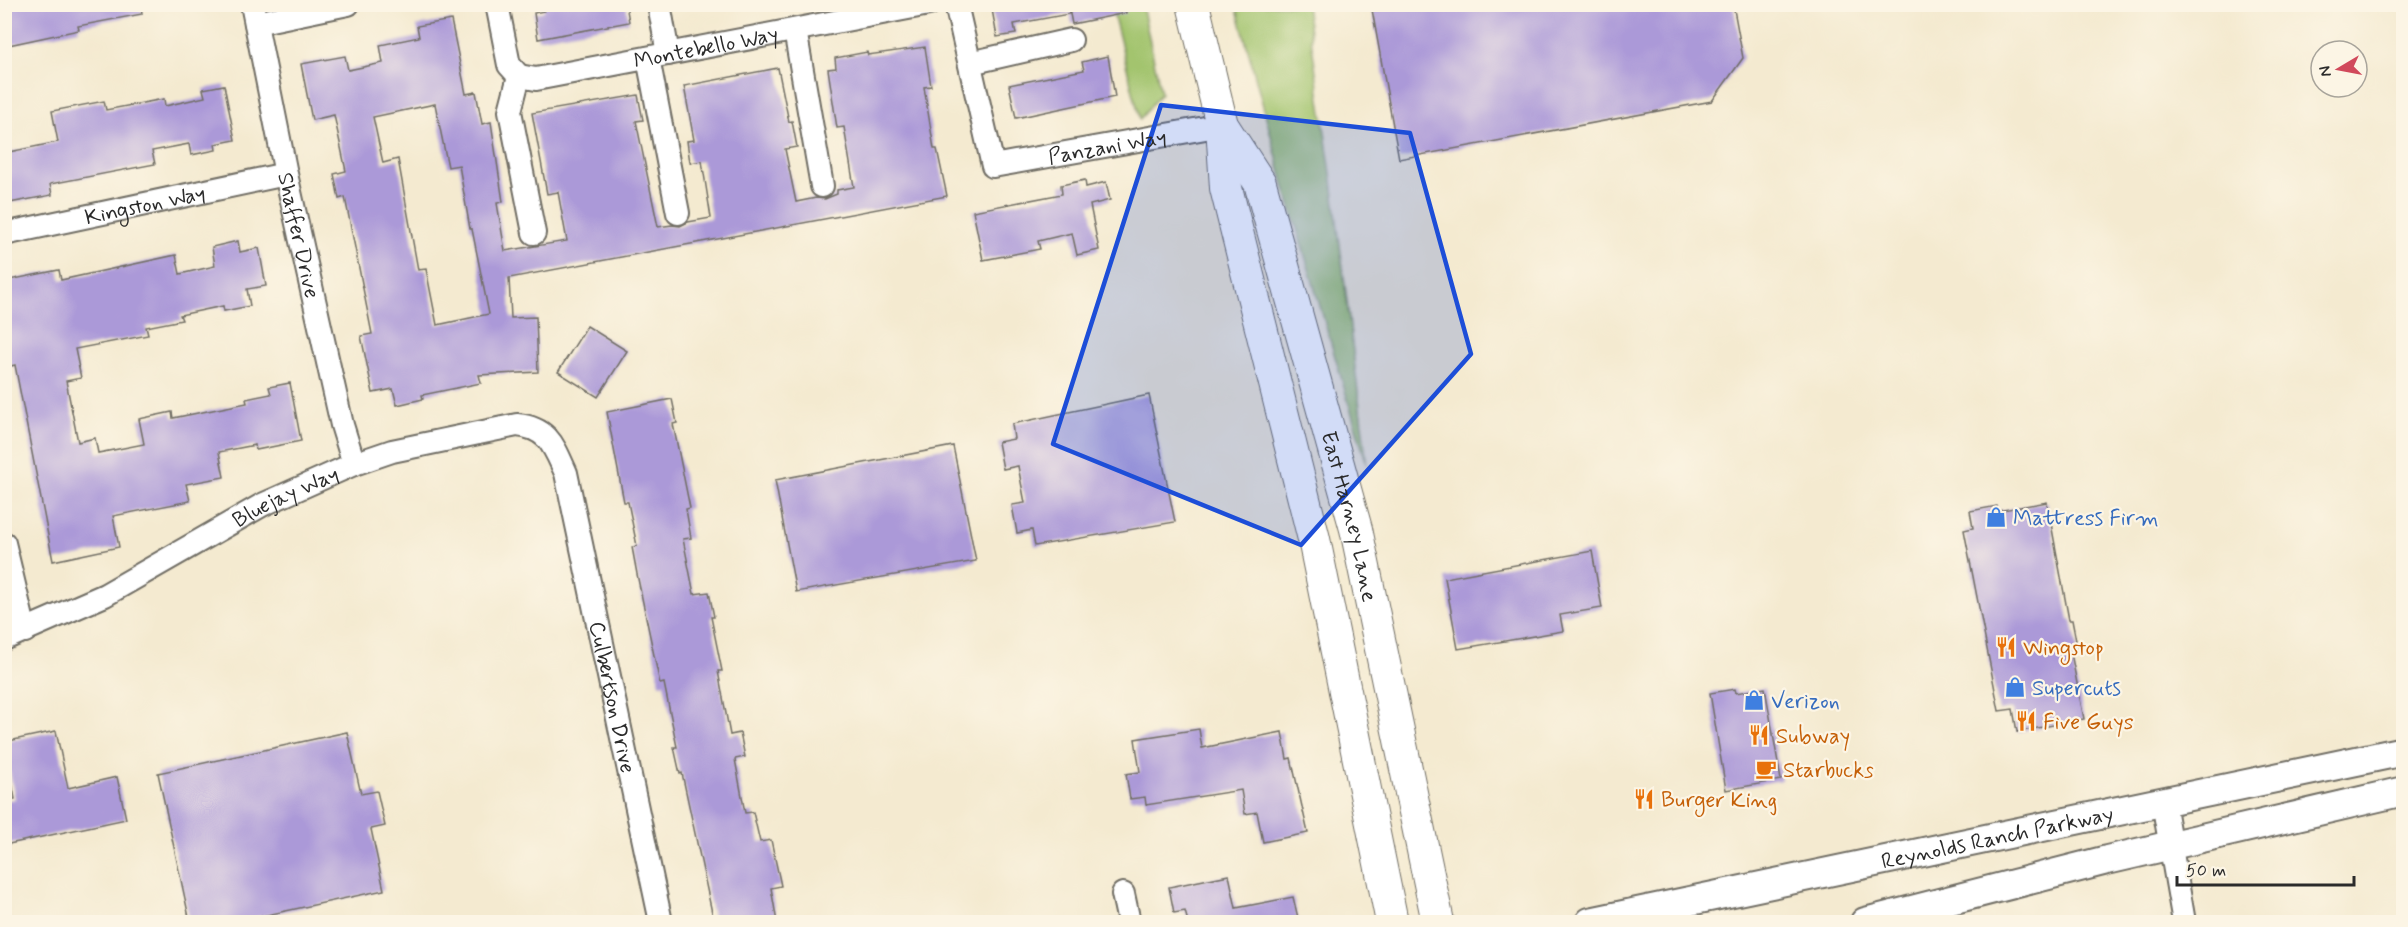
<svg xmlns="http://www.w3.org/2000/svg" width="2408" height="927" font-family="Mynerve,sans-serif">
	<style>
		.green { fill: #a3c46e; stroke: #67784c; stroke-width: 1.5 }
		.building { fill: #ab99d8; fill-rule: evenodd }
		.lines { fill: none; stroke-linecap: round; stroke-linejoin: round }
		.minor-casing { stroke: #716e65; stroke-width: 26 }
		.tertiary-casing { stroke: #716e65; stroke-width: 32 }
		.secondary-casing { stroke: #716e65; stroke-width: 34 }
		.minor { stroke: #fff; stroke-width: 22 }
		.tertiary { stroke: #fff; stroke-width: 28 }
		.secondary { stroke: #fff; stroke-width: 32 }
		.marked { fill: #1d4ed8; fill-opacity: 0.2; stroke: #1d4ed8; stroke-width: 4.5; stroke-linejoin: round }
		.labels { text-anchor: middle; stroke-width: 4.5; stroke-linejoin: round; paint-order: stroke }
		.street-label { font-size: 22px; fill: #2b2b2b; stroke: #fcf5e5 }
		.shop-label { font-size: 22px; fill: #366cbe; stroke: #fcf5e5; text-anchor: start }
		.food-label { font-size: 22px; fill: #c56008; stroke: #fcf5e5; text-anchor: start }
	</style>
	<rect width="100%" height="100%" fill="#fcf5e5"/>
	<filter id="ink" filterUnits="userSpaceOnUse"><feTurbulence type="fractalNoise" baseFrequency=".0167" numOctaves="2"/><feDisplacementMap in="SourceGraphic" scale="12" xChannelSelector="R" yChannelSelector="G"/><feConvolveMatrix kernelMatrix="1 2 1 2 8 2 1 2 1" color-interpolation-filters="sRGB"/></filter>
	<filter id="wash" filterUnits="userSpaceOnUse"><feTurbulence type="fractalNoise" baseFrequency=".008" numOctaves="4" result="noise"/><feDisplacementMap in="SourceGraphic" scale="24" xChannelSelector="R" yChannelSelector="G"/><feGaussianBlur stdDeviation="1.35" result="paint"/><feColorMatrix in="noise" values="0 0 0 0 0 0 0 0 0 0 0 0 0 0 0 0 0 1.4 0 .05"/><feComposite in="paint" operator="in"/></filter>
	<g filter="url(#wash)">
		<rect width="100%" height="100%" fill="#f4ead0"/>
		<g class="green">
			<path d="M 1111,5 L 1142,5 L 1161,93 L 1140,119 Z"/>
			<path d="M 1236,5 L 1306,5 L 1332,180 L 1367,465 L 1285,188 Z"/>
		</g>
		<g id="blocks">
			<g class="building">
				<path d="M 4,4 L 141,4 L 142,14 L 78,26 L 79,30 L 4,46 Z"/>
				<path d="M 543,4 L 626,4 L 629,22 L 538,39 L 534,13 L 544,11 Z"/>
				<path d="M 991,4 L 1068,4 L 1069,14 L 1014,24 L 1016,34 L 997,37 Z"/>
				<path d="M 1068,4 L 1125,4 L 1126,13 L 1072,24 Z"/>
				<path d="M 1371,4 L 1733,4 L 1743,58 L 1712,101 L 1399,159 Z"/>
				<path d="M 451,20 L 466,94 L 476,92 L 482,124 L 491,122 L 503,202 L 497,203 L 505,251 L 567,241 L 558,192 L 547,194 L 532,113 L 638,95 L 643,120 L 636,121 L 658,227 L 672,225 L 680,226 L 688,222 L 711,218 L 702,161 L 690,163 L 687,141 L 694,140 L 684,86 L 778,68 L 789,122 L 792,121 L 797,147 L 785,149 L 796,202 L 816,198 L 825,199 L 837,194 L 837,190 L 854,187 L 844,127 L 837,128 L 828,69 L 836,68 L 835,58 L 867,52 L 868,55 L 925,47 L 931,86 L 924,87 L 934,149 L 937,149 L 947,196 L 509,278 L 511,318 L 536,317 L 538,372 L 479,375 L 481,383 L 422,395 L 423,399 L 397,405 L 393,389 L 373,393 L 361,336 L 372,334 L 345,197 L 339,199 L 334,174 L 346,171 L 334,115 L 312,120 L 301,64 L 345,56 L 348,70 L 383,63 L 380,45 L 419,37 L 417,26 ZM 435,104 L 448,167 L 459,165 L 470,229 L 472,229 L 489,314 L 437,325 L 426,269 L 418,270 L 398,159 L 383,163 L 373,117 Z"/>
				<path d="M 1108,56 L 1115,97 L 1016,118 L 1009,85 L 1084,70 L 1082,62 Z"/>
				<path d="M 224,85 L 235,140 L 215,144 L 216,150 L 191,155 L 189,144 L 152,151 L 155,164 L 50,184 L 52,195 L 4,204 L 4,153 L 58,142 L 52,111 L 104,101 L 106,110 L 164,99 L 165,106 L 205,97 L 203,89 Z"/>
				<path d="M 1085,180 L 1086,187 L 1106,182 L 1110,200 L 1090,205 L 1099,250 L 1077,255 L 1072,233 L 1038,241 L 1040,249 L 983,260 L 973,211 L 1062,194 L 1061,185 Z"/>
				<path d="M 238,241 L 240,252 L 259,248 L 266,286 L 247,289 L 250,306 L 224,311 L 223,306 L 180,315 L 182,320 L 146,327 L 148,335 L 75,349 L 81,378 L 66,381 L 78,442 L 95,438 L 98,453 L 144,444 L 139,419 L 172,412 L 173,418 L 247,403 L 246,399 L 271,394 L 269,387 L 290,383 L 301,441 L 256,450 L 255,445 L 219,452 L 224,477 L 186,484 L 190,501 L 113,516 L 119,547 L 53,561 L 15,365 L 11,366 L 4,336 L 4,281 L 59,270 L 61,280 L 176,255 L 180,274 L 215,266 L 212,247 Z"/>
				<path d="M 587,326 L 627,351 L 598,397 L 558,372 Z"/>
				<path d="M 1149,395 L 1175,522 L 1035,546 L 1032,530 L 1017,533 L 1012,505 L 1025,503 L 1018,466 L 1003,469 L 998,442 L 1014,439 L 1012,424 Z"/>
				<path d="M 672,399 L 677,423 L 673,424 L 690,508 L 686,509 L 691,538 L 683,539 L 694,594 L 709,592 L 714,617 L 711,617 L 722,671 L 718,671 L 730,735 L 740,733 L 745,757 L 735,759 L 745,813 L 753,812 L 760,842 L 771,840 L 781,886 L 771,888 L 777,922 L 714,922 L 682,773 L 680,774 L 674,747 L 677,747 L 664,683 L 660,684 L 637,574 L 632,547 L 637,546 L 628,502 L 624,502 L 607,412 Z"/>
				<path d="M 953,446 L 976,561 L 796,592 L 775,480 Z"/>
				<path d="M 2047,502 L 2069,620 L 2072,620 L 2078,651 L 2071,653 L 2084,719 L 2017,732 L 2013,709 L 1999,711 L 1964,530 L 1973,528 L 1970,511 L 1997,506 L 1998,511 Z"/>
				<path d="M 1592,551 L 1602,608 L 1560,615 L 1563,631 L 1458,649 L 1445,578 Z"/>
				<path d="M 1765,688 L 1781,780 L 1726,790 L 1710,693 L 1735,689 L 1736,693 Z"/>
				<path d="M 1199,729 L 1202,748 L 1282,732 L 1287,759 L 1291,758 L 1308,833 L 1263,842 L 1257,812 L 1245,814 L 1241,790 L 1146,805 L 1145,797 L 1130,799 L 1126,774 L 1140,772 L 1135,739 Z"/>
				<path d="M 56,731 L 68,788 L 117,777 L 126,819 L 4,845 L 4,801 L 15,799 L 4,742 Z"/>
				<path d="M 347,732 L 361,794 L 377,791 L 385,826 L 371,829 L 384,890 L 234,922 L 190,922 L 158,773 Z"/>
				<path d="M 1229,875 L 1236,908 L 1293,897 L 1299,922 L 1188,922 L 1185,911 L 1174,913 L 1169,887 Z"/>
			</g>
		</g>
	</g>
	<g filter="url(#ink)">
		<use href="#blocks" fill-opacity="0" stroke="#716e65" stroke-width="1.5"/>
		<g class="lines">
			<g class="minor-casing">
				<g id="minor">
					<path id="s1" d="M 252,4 L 286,174 L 342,425 L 354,464"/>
					<path d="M 497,4 L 509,65 L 519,76"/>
					<path d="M 659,4 L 668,54"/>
					<path id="s2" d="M 956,4 L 993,166 L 1222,125"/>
					<path d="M 256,23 L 348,4"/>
					<path d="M 795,30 L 822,186"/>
					<path d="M 648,58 L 678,213"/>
					<path d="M 970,63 L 1071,40"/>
					<path id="s3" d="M 519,76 L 536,79 L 929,4"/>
					<path d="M 519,76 L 510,111 L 534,233"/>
					<path id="s4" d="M 4,234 L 286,174"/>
					<path d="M 4,543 L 25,631"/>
					<path id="s5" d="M 4,639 L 105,595 L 262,505 L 354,464 L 392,451 L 517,425 C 549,428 554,447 566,473 L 661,922"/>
					<path d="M 2163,802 L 2184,922"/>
					<path d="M 1123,894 L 1129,922"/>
				</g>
			</g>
			<g class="tertiary-casing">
				<g id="tertiary">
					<path id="s6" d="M 1590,922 L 2404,751"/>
					<path d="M 1865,922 L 2107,860 L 2404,791"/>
				</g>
			</g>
			<g class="secondary-casing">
				<g id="secondary">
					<path d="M 1193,4 L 1222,125 L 1226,188 L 1314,539 L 1392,922"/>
					<path id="s7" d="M 1224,128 L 1260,183 L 1356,529 L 1438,922"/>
				</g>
			</g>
			<use href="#minor" class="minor"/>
			<use href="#tertiary" class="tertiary"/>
			<use href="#secondary" class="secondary"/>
		</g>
	</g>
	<path class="marked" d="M 1161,105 L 1410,133 L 1471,354 L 1301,545 L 1053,444 Z"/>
	<defs>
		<g id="shop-bare" transform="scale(1.62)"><path d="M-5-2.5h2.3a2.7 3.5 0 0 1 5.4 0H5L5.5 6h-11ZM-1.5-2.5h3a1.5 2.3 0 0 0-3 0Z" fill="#3f7fe0" stroke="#fcf5e5" stroke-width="2.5" paint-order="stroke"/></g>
		<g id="restaurant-bare" transform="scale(1.62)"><path d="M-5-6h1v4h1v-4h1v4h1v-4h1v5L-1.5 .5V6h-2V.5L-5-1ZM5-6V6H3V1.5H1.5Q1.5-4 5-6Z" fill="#e8710a" stroke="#fcf5e5" stroke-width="2.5" paint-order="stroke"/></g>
		<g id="cafe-bare" transform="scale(1.62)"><path d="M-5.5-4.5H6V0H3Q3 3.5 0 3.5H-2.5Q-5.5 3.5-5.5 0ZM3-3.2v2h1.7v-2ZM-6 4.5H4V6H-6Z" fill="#e8710a" stroke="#fcf5e5" stroke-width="2.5" paint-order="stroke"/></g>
	</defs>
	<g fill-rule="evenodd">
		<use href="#shop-bare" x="1996" y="517"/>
		<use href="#restaurant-bare" x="2006" y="647"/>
		<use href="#shop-bare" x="2015" y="687"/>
		<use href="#shop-bare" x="1754" y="700"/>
		<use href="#restaurant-bare" x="2026" y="721"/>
		<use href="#restaurant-bare" x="1759" y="735"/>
		<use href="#cafe-bare" x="1766" y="769"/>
		<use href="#restaurant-bare" x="1644" y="799"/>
	</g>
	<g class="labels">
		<g class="street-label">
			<text dy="8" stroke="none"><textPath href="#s3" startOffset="190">Montebello Way</textPath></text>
			<text dy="8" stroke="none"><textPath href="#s2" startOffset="282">Panzani Way</textPath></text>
			<text dy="8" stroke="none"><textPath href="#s4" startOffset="144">Kingston Way</textPath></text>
			<text dy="8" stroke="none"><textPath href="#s1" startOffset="236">Shaffer Drive</textPath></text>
			<text dy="8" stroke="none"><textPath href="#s5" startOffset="316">Bluejay Way</textPath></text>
			<text dy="8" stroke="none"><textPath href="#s7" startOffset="411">East Harney Lane</textPath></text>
			<text dy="8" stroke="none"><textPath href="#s5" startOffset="862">Culbertson Drive</textPath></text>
			<text dy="8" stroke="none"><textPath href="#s6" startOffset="416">Reynolds Ranch Parkway</textPath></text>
		</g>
		<g class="shop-label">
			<text x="2013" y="525">Mattress Firm</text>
			<text x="2032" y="695">Supercuts</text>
			<text x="1771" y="708">Verizon</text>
		</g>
		<g class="food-label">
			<text x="2023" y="655">Wingstop</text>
			<text x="2043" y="729">Five Guys</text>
			<text x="1776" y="743">Subway</text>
			<text x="1783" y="777">Starbucks</text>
			<text x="1661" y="807">Burger King</text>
		</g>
	</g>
	<rect width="2408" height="927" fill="none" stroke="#fcf5e5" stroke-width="24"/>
	<g transform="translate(2339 69) rotate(260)"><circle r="28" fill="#fcf5e5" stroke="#a8a49b" stroke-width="1.5"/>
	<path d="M0-4.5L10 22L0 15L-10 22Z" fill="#d1495b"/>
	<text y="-9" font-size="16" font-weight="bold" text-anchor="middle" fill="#2b2b2b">N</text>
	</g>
	<path d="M2177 876v9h177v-9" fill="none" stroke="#2b2b2b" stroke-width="3"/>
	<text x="2186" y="876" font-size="18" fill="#2b2b2b" stroke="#fcf5e5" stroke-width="4.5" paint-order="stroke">50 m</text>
</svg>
